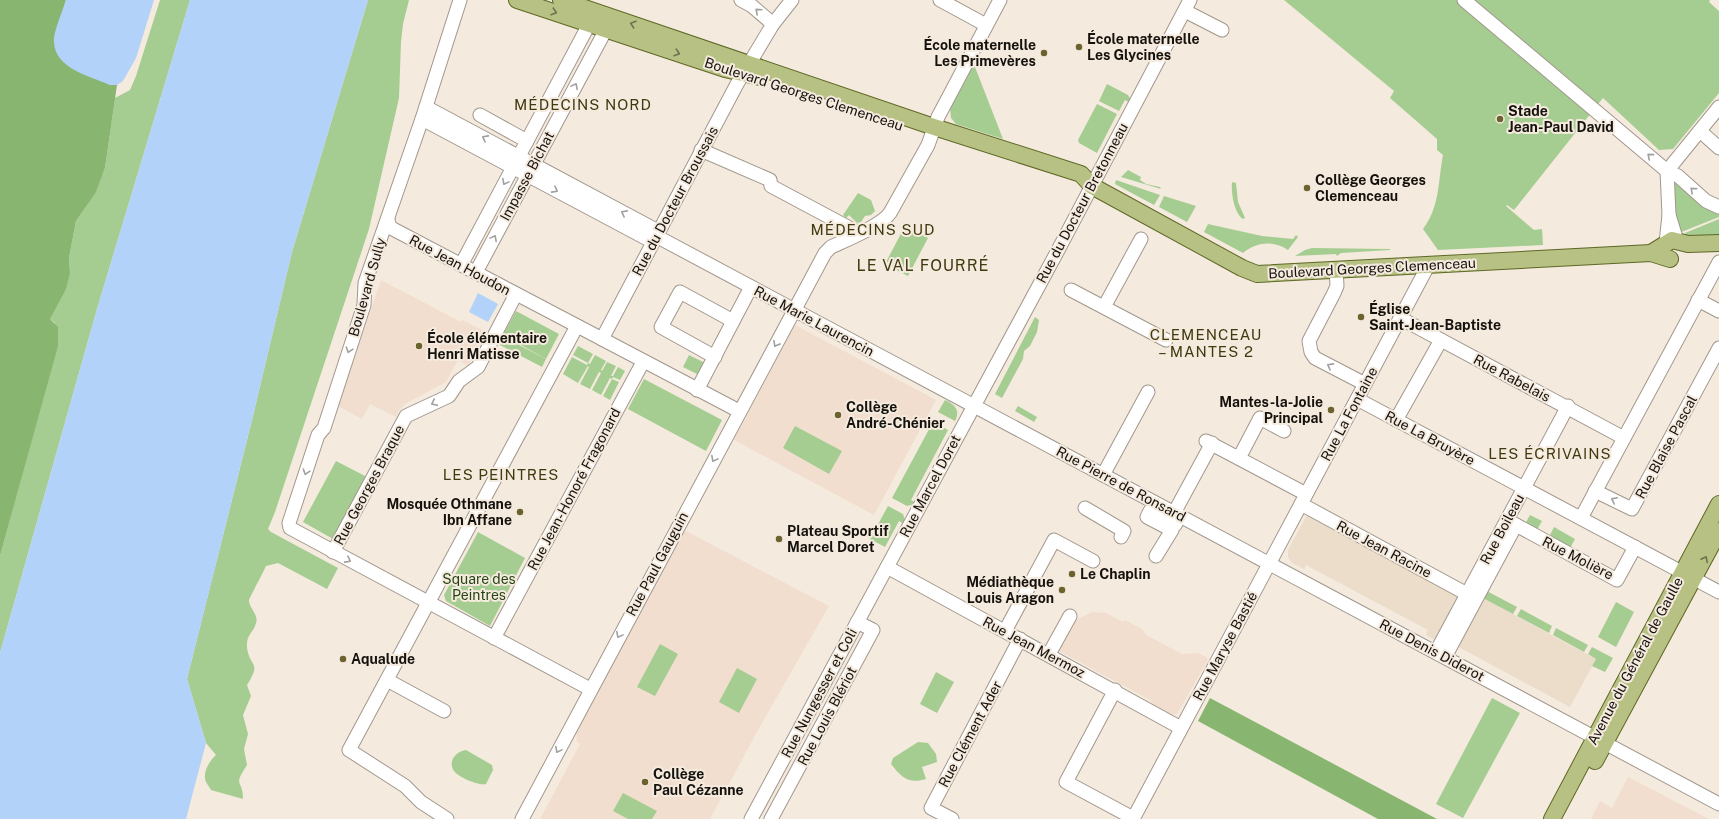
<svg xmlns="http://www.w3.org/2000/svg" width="1719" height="819" font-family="'Public Sans',sans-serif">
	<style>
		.built { fill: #ecdcca }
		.education { fill: #f1dece }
		.green { fill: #a5cd91 }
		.forest { fill: #88b670 }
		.water { fill: #b2d2fa }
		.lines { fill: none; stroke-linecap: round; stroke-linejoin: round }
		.minor-casing { stroke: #a1978c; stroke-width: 15 }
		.major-casing { stroke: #5e6825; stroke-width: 18 }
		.minor { stroke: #fff; stroke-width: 13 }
		.major { stroke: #b6c183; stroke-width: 16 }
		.oneway { stroke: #a1a09f }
		.oneway2 { stroke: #6e724e }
		.poi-dot { fill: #6b622e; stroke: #f5eade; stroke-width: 1.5 }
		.labels { text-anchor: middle; stroke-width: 4; stroke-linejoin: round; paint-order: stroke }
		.poi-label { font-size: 14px; font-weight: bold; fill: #15120e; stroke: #f5eade; text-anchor: start }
		.street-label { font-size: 14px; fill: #15120e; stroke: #f5eade }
		.park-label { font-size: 14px; fill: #254413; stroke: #f5eade }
		.neighbourhood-label { font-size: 15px; letter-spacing: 1px; fill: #41390f; stroke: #f5eade }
		.quarter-label { font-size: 16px; letter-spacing: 1px; fill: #41390f; stroke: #f5eade }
	</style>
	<rect width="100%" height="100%" fill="#f5eade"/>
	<g class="built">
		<path d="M 1308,513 L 1461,595 L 1437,641 L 1426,635 L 1428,630 L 1306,565 L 1304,569 L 1292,563 L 1288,557 L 1288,550 Z"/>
		<path d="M 1479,596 L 1596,659 L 1570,707 L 1453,644 Z"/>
	</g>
	<g class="education">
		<path d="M 381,280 L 461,322 L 462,320 L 486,332 L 468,366 L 458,360 L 446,382 L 405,404 L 399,410 L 396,417 L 370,404 L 362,419 L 338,406 Z"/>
		<path d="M 795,325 L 936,400 L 874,515 L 734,440 Z"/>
		<path d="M 684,530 L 829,606 L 758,730 L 710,819 L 540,819 L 580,744 L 577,742 L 576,731 Z"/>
		<path d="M 1092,612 L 1106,613 L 1123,622 L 1125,620 L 1142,629 L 1146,635 L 1182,654 L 1198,653 L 1206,657 L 1208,660 L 1177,714 L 1172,715 L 1153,705 L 1150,700 L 1059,651 L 1076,620 Z"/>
		<path d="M 1628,777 L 1709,819 L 1591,819 L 1600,801 L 1612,808 Z"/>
	</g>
	<g class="green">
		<path d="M 160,0 L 190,0 L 97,309 L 0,653 L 0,556 L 43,398 L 55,323 L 50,319 L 70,273 L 69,258 L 76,221 L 96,191 L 105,168 L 115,98 L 130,90 L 136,76 Z"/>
		<path d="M 368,0 L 409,0 L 403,24 L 401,42 L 399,98 L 369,229 L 275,512 L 268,529 L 271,532 L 338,568 L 327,589 L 278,563 L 266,566 C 264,571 250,597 249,600 C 249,608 259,615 256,623 C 253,634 246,634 247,648 C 250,668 262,661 247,685 L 251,696 L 243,715 L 248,734 L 244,749 L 247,765 C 232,788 243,778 243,799 L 211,790 C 209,786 205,782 205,778 C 204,770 210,760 216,755 L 206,743 L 187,679 L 252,420 L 292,252 Z"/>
		<path d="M 1284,0 L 1710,0 L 1709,2 L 1719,11 L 1719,93 L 1673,149 L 1659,150 L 1603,98 L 1514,210 L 1507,205 L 1506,206 L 1534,230 L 1542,229 L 1543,245 L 1438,250 L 1423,229 C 1440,207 1438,181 1443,155 L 1437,150 L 1437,139 L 1390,98 L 1394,91 Z"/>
		<path d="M 972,66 L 975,67 L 1003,139 L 956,124 L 951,118 L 950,107 Z"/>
		<path d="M 1107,84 L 1128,95 L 1131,100 L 1130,103 L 1125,100 L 1119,111 L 1099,101 Z"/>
		<path d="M 1097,104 L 1117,114 L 1097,153 L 1079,143 L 1078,140 Z"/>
		<path d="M 1128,170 L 1141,177 L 1140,180 L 1146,184 L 1160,187 L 1161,189 L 1121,177 Z"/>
		<path d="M 1116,180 L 1160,195 L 1154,205 L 1115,184 Z"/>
		<path d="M 1232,182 L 1236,183 L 1238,202 L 1245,218 L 1243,219 C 1234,213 1231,193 1232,182 Z"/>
		<path d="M 1677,183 L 1719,212 L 1719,217 L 1679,233 L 1676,226 L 1674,185 Z"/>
		<path d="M 858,193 L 871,200 L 875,211 L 871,215 L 865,216 L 861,222 L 857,223 L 849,215 L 846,218 L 843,215 Z"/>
		<path d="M 1164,196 L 1196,206 L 1187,222 L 1159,207 Z"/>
		<path d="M 1719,219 L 1719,235 L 1687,237 L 1685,233 Z"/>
		<path d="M 1208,224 L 1262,236 L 1293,239 L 1296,235 L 1298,237 L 1288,250 C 1273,240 1256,242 1243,253 L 1204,232 Z"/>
		<path d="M 905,226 L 928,238 L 908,276 L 885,264 Z"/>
		<path d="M 1312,248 L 1390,249 L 1390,250 L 1341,253 L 1337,256 L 1336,254 L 1295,256 L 1305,250 Z"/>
		<path d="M 516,311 L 559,334 L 546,359 L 503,335 Z"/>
		<path d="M 1035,317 L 1039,320 L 1037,332 L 1030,346 L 1024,351 L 1023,359 L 1002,398 L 995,394 Z"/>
		<path d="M 502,336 L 546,359 L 542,367 L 498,344 Z"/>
		<path d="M 578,346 L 593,354 L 588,363 L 590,364 L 595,355 L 606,361 L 601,370 L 602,371 L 607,362 L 616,366 L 611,376 L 613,376 L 618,367 L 625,371 L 620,380 L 613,377 L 612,379 L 619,382 L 610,400 L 603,396 L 612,379 L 610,378 L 601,395 L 592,390 L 601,373 L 599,372 L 590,389 L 580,384 L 589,367 L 588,366 L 578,383 L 563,374 L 572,357 L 587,365 L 588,363 L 573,355 Z"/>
		<path d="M 689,355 L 705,363 L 699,375 L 683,367 Z"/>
		<path d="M 644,379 L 722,420 L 706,451 L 628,409 Z"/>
		<path d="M 945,400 C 954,404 961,410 955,421 L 938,412 Z"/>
		<path d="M 1018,406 L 1037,417 L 1034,422 L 1015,411 Z"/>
		<path d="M 933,422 L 948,430 L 911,500 L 916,503 L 915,504 L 907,506 L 892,498 Z"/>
		<path d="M 795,426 L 842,451 L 829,474 L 783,448 Z"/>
		<path d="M 336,461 L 367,477 L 333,539 L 303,522 Z"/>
		<path d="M 888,506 L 903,514 L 905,520 L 904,524 L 899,521 L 885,547 L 870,539 Z"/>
		<path d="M 1530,515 L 1542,521 L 1537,530 L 1525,524 Z"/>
		<path d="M 1554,527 L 1575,539 L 1570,548 L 1549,537 Z"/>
		<path d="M 478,532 L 525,558 L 490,626 L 446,601 L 444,595 Z"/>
		<path d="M 1483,589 L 1517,607 L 1513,614 L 1479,596 Z"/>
		<path d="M 1616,602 L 1634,612 L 1616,647 L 1598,637 Z"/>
		<path d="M 1521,609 L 1552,626 L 1549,633 L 1517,616 Z"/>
		<path d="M 1556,628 L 1588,645 L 1584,652 L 1553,635 Z"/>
		<path d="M 660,644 L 678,654 L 655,696 L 637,687 Z"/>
		<path d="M 1592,647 L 1613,658 L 1605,672 L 1592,666 L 1596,659 L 1588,654 Z"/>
		<path d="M 737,668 L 757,679 L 739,713 L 719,702 Z"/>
		<path d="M 936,672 L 954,682 L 937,713 L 920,704 Z"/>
		<path d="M 1492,698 L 1520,713 L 1463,818 L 1436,804 Z"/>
		<path d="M 918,742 L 928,743 L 936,754 L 937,762 L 922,767 L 926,779 C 909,784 902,778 891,764 L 893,758 Z"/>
		<path d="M 466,750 L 492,765 L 493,770 L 486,784 C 479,786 458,777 454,771 C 447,761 457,751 466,750 Z"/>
		<path d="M 623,793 L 657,811 L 652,819 L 628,819 L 613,811 Z"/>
	</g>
	<g class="forest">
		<path d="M 0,0 L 66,0 L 54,41 L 110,85 L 117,85 L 105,168 L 96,192 L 76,221 L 69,258 L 70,273 L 66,289 L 50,319 L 58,327 L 58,346 L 0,556 Z"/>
		<path d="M 1210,698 L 1437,819 L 1378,819 L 1198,721 Z"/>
	</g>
	<g class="water">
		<path d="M 66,0 L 154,0 L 136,58 L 123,81 L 117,85 L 110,85 C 90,76 55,69 54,42 C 53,33 63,10 66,0 Z"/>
		<path d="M 190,0 L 368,0 L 292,252 L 252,420 L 187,679 L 206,743 L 186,819 L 0,819 L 0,653 L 97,309 Z"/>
		<path d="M 478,293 L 498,304 L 488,322 L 469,312 Z"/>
	</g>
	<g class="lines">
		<g class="minor-casing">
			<g id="minor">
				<path d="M 460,0 L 422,119 L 365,283 L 364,305 L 324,428 L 318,435 L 289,523 L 290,528 L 590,689"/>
				<path d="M 741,0 L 752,6 L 773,24"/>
				<path d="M 940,0 L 986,25"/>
				<path d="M 1464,0 L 1667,171 L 1669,215"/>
				<path d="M 1185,11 L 1222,30"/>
				<path d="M 426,107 L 658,231"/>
				<path d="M 1719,107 L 1667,171 L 1678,176 L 1706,201 L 1719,207"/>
				<path d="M 480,115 L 527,141"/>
				<path d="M 422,119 L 653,242"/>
				<path d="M 1700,131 L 1719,148"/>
				<path d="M 701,150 L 770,180 L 771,186 L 859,233"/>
				<path d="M 388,219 L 389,225 L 393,229 L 739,411"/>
				<path d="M 656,236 L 1719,804"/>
				<path d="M 1666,243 L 1669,215 L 1677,241"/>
				<path d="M 461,265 L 594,15"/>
				<path d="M 1336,269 L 1337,286 L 1334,293 L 1309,341 L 1311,352 L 1315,358 L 1365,384"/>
				<path d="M 476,272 L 610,22"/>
				<path d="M 1071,290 L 1166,340"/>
				<path d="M 1698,300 L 1719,311"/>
				<path d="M 1104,307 L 1141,239"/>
				<path d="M 1400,318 L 1624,438"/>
				<path d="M 602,339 L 737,84 L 773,24 L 792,0"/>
				<path d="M 715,357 L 661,327 L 680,292 L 733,321"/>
				<path d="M 697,390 L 751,287"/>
				<path d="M 1357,399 L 1719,592"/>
				<path d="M 1396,420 L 1441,340"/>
				<path d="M 1206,441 L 1306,494"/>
				<path d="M 1239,458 L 1260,418 L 1284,431"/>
				<path d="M 1103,475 L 1148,392"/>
				<path d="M 1595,491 L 1632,509 L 1719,348"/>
				<path d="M 1301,504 L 1467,594"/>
				<path d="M 1085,508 L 1124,531 L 1121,537"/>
				<path d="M 1174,513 L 1212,443"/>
				<path d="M 1581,518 L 1719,262"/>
				<path d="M 1507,520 L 1617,580 L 1635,547"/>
				<path d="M 333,552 L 406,416 L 449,396 L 459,381 L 478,367 L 516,294"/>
				<path d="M 1156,556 L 1172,530 L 1147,517 L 1150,511 L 1175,525 L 1180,516"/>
				<path d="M 887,567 L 1181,728"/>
				<path d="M 1005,631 L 1054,540 L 1093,561"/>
				<path d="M 494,638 L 643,362"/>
				<path d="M 1436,652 L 1568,406"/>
				<path d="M 1049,654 L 1070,616"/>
				<path d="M 1445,657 L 1516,525"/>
				<path d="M 387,680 L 444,711"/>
				<path d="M 1115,690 L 1066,782 L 1133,818"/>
				<path d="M 447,819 L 421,802 L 405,786 L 349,750 L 577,326"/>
				<path d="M 522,819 L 825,253 L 831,247 C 846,240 881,226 890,213 L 928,145 L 938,117 L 1000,0"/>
				<path d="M 751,819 L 1056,254 L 1190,0"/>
				<path d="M 771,819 L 873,630 L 857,622"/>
				<path d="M 952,819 L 931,808 L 1020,639"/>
				<path d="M 1133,819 L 1429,264"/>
			</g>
		</g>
		<g class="major-casing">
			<g id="major">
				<path d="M 517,0 L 725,69 L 760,77"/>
				<path d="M 561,0 L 934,127 L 1081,174 L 1092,186 L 1242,268 L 1257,274 L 1651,253 L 1670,259"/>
				<path d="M 1651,253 L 1672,240 L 1688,244 L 1719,243"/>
				<path d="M 1595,761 L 1719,531"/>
				<path d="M 1552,819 L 1719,504"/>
			</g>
		</g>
		<use href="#minor" class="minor"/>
		<use href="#major" class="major"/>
	</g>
	<defs><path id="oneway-chevron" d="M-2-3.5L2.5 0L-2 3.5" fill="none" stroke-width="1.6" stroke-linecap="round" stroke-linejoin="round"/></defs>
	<g class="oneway">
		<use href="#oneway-chevron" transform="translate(758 11) rotate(-138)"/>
		<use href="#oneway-chevron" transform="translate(575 86) rotate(-62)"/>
		<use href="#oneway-chevron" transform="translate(485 138) rotate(-152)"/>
		<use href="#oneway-chevron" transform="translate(1650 156) rotate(-140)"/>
		<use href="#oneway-chevron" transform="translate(505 182) rotate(118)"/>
		<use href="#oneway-chevron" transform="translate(555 190) rotate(28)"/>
		<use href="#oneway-chevron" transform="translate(1693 190) rotate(-138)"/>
		<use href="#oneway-chevron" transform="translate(624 213) rotate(-152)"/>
		<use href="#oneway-chevron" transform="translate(494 238) rotate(-62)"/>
		<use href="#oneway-chevron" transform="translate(776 344) rotate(119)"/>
		<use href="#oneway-chevron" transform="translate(349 350) rotate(108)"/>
		<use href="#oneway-chevron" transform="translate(1330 366) rotate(-152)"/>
		<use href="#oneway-chevron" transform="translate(434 403) rotate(155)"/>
		<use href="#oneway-chevron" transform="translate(714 459) rotate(118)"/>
		<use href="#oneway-chevron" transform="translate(306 472) rotate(108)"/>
		<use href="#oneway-chevron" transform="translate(1614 500) rotate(-154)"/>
		<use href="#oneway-chevron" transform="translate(348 560) rotate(28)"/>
		<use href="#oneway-chevron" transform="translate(619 635) rotate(118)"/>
		<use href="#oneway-chevron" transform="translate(558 750) rotate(118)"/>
	</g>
	<g class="oneway2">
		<use href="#oneway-chevron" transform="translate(554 12) rotate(18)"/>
		<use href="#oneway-chevron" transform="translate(633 24) rotate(-161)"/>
		<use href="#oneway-chevron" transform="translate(677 53) rotate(18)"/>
		<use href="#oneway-chevron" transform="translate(1705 559) rotate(-63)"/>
	</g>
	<g class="poi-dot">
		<circle cx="1079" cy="47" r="4"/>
		<circle cx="1044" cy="53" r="4"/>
		<circle cx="1500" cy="119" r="4"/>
		<circle cx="1307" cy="188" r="4"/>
		<circle cx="1361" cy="317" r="4"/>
		<circle cx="419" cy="346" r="4"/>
		<circle cx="1331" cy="410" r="4"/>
		<circle cx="838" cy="415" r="4"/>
		<circle cx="520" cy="512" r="4"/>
		<circle cx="779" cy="539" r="4"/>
		<circle cx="1072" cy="574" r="4"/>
		<circle cx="1062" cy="590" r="4"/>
		<circle cx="343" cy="659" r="4"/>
		<circle cx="645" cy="782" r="4"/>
	</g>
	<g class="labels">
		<g class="poi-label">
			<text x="1087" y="44">École maternelle<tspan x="1087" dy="16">Les Glycines</tspan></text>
			<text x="1036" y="50" text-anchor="end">École maternelle<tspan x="1036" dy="16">Les Primevères</tspan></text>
			<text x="1508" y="116">Stade<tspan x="1508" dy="16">Jean-Paul David</tspan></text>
			<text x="1315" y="185">Collège Georges<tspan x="1315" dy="16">Clemenceau</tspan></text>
			<text x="1369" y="314">Église<tspan x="1369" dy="16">Saint-Jean-Baptiste</tspan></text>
			<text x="427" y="343">École élémentaire<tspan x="427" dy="16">Henri Matisse</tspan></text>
			<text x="1323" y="407" text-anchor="end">Mantes-la-Jolie<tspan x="1323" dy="16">Principal</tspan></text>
			<text x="846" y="412">Collège<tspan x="846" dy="16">André-Chénier</tspan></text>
			<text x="512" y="509" text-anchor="end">Mosquée Othmane<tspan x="512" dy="16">Ibn Affane</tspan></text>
			<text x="787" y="536">Plateau Sportif<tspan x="787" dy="16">Marcel Doret</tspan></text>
			<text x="1080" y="579">Le Chaplin</text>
			<text x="1054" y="587" text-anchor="end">Médiathèque<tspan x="1054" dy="16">Louis Aragon</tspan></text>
			<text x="351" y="664">Aqualude</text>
			<text x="653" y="779">Collège<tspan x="653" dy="16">Paul Cézanne</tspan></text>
		</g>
		<g class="street-label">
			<text transform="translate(804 94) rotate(18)" y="5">Boulevard Georges Clemenceau</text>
			<text transform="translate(527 176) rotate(-62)" y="5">Impasse Bichat</text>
			<text transform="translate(675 201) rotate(-62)" y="5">Rue du Docteur Broussais</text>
			<text transform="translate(1082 203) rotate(-62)" y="5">Rue du Docteur Bretonneau</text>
			<text transform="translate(460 265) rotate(28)" y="5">Rue Jean Houdon</text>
			<text transform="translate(1372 268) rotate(-3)" y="5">Boulevard Georges Clemenceau</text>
			<text transform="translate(367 287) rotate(-74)" y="5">Boulevard Sully</text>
			<text transform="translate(814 321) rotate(28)" y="5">Rue Marie Laurencin</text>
			<text transform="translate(1512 378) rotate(28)" y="5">Rue Rabelais</text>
			<text transform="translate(1349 414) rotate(-62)" y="5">Rue La Fontaine</text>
			<text transform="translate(1430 438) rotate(28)" y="5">Rue La Bruyère</text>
			<text transform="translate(1666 447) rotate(-62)" y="5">Rue Blaise Pascal</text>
			<text transform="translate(1121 484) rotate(28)" y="5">Rue Pierre de Ronsard</text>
			<text transform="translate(369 485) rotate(-62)" y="5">Rue Georges Braque</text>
			<text transform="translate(930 486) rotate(-62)" y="5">Rue Marcel Doret</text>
			<text transform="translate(574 489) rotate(-62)" y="5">Rue Jean-Honoré Fragonard</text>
			<text transform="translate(1502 529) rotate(-62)" y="5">Rue Boileau</text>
			<text transform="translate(1384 549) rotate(28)" y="5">Rue Jean Racine</text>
			<text transform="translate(1578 558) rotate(27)" y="5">Rue Molière</text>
			<text transform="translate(657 564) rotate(-62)" y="5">Rue Paul Gauguin</text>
			<text transform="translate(1225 646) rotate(-62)" y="5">Rue Maryse Bastié</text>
			<text transform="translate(1034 647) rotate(28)" y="5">Rue Jean Mermoz</text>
			<text transform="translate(1432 650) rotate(28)" y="5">Rue Denis Diderot</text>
			<text transform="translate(1635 661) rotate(-62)" y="5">Avenue du Général de Gaulle</text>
			<text transform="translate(819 693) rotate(-62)" y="5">Rue Nungesser et Coli</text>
			<text transform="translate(827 716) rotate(-62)" y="5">Rue Louis Blériot</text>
			<text transform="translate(970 734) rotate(-62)" y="5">Rue Clément Ader</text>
		</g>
		<g class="park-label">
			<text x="479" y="584">Square des<tspan x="479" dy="16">Peintres</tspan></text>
		</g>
		<g class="neighbourhood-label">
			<text x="583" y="110">MÉDECINS NORD</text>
			<text x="873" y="235">MÉDECINS SUD</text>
			<text x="1206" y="340">CLEMENCEAU<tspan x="1206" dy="17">– MANTES 2</tspan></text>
			<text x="1550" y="459">LES ÉCRIVAINS</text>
			<text x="501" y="480">LES PEINTRES</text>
		</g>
		<g class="quarter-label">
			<text x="923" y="271">LE VAL FOURRÉ</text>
		</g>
	</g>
</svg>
